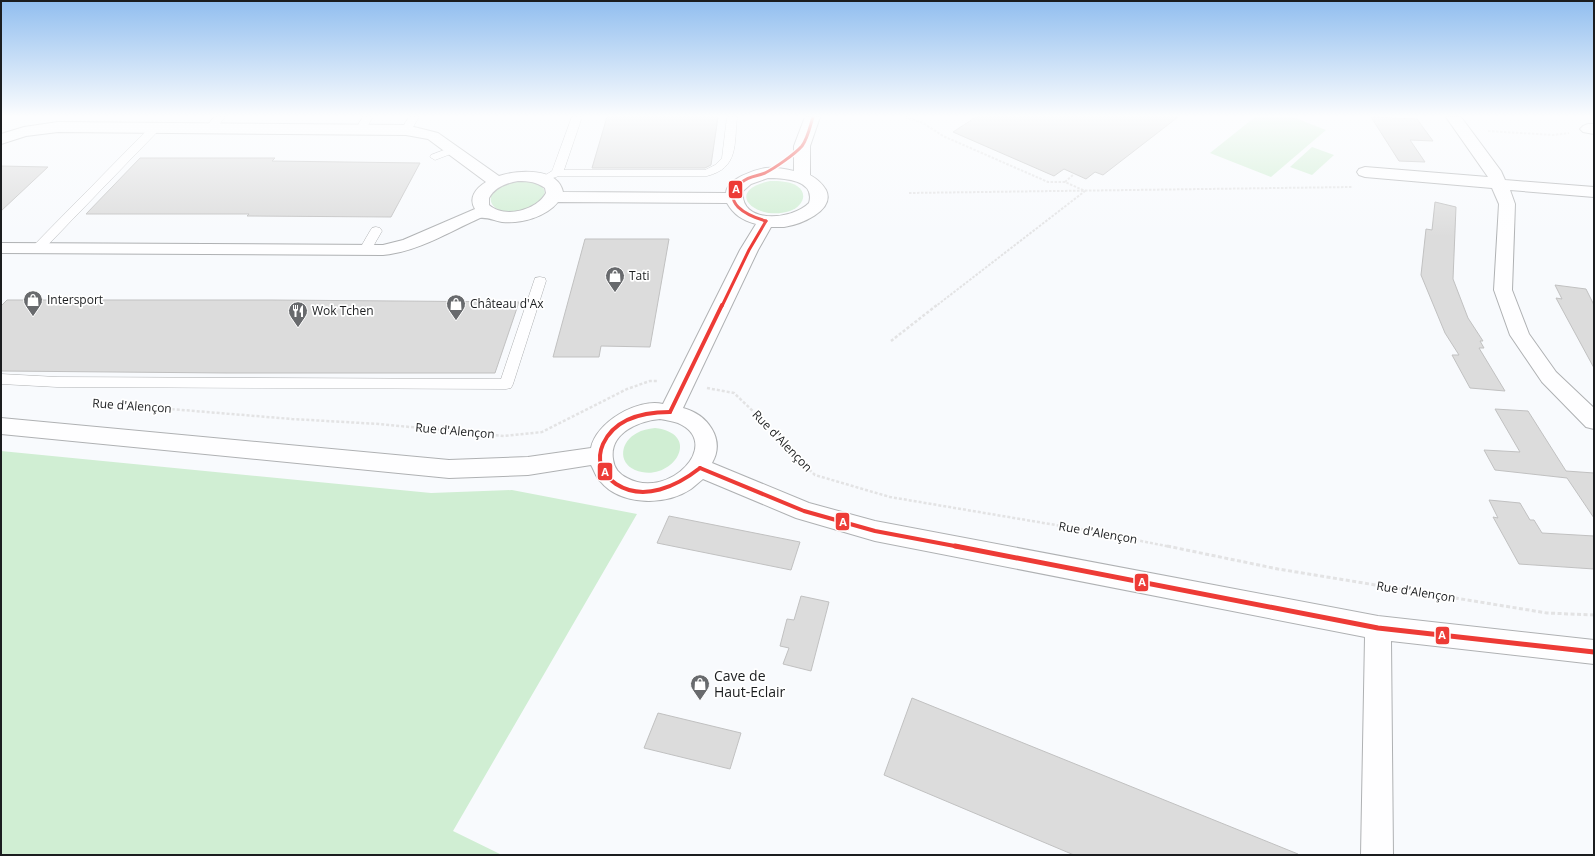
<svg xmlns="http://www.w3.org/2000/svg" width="1595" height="856" font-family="'Open Sans',sans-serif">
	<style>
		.green { fill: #d0eed3 }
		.building { fill: #dcdcdc; stroke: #c1c1c1 }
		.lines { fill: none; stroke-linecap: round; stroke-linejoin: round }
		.lane-casing { stroke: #afb1b3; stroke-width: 1 }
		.street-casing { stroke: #afb1b3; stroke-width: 2 }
		.path-far2 { stroke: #e3e3e4; stroke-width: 2; stroke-dasharray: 2.5 1.5; stroke-linecap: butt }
		.path-far1 { stroke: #e3e3e4; stroke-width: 2.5; stroke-dasharray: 3 2; stroke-linecap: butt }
		.path { stroke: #e3e3e4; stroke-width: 3; stroke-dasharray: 4 2.5; stroke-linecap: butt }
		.lane { fill: #fefeff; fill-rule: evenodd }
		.street { fill: #fefeff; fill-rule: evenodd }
		.bus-1-far2-casing { stroke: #fff; stroke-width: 5.5 }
		.bus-1-far1-casing { stroke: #fff; stroke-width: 7 }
		.bus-1-casing { stroke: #fff; stroke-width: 8 }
		.bus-1-far2 { stroke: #ed3b36; stroke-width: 3 }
		.bus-1-far1 { stroke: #ed3b36; stroke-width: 4 }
		.bus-1 { stroke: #ed3b36; stroke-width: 5 }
		.labels { text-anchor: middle; stroke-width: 3.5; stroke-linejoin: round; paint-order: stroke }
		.poi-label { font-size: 12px; fill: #1b1d1f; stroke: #fff; text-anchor: start }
		.street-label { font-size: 12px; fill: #1b1d1f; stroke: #fff }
		.near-poi-label { font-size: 14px; fill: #1b1d1f; stroke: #fff; text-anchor: start }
		.line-badge { stroke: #fff; stroke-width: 1.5 }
		.badge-label { font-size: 11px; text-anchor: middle; font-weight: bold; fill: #fff }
	</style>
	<rect width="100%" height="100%" fill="#f8fafd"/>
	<g class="green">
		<path d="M 1255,117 L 1293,117 L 1326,130 L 1271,177 L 1210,153 Z"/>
		<path d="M 1312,147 L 1334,155 L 1312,175 L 1290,167 Z"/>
		<path d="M 523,181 C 569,185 532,217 502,211 C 488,207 487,194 499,187 C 506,183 515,182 523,181 Z"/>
		<path d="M 770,181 C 779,181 789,181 797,186 C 809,194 802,207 790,211 C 756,222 722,191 770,181 Z"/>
		<path d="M 655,428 C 705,434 671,485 635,470 C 617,462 621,441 637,433 C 642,430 648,429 655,428 Z"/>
		<path d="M 1,451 L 431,493 L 512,490 L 637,514 L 453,831 L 502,855 L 1,855 Z"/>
	</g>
	<g class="building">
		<path d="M 607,117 L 718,117 L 711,165 L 705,168 L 592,168 Z"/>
		<path d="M 976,117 L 1178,117 L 1103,175 L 1095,172 L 1086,179 L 1064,169 L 1054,176 L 953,132 Z"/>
		<path d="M 1371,117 L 1417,119 L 1433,141 L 1410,140 L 1425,162 L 1399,161 Z"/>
		<path d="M 140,158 L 275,158 L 272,161 L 420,163 L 391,217 L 247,216 L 249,214 L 86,214 Z"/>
		<path d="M 1,166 L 48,167 L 1,211 Z"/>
		<path d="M 1435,202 L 1456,207 L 1453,279 L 1468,318 L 1483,341 L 1480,341 L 1484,348 L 1479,348 L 1505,391 L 1470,388 L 1452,355 L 1459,355 L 1445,333 L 1421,275 L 1426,229 L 1432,230 Z"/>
		<path d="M 585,239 L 669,239 L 650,347 L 601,346 L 599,357 L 553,357 Z"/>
		<path d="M 1555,285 L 1586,289 L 1594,305 L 1594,368 L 1556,298 L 1562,299 Z"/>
		<path d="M 7,300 L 272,300 L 519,302 L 495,373 L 227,373 L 1,371 L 1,306 Z"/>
		<path d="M 1495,409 L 1528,411 L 1566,471 L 1594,473 L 1594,518 L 1567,478 L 1495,470 L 1484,450 L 1520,452 Z"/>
		<path d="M 1489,500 L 1520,503 L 1530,520 L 1534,520 L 1542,533 L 1594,536 L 1594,569 L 1519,564 L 1493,517 L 1498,518 Z"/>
		<path d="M 669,516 L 800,542 L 791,570 L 657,543 Z"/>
		<path d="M 801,596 L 829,602 L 811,671 L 783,664 L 789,648 L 780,646 L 787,619 L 794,620 Z"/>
		<path d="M 912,698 L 1298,854 L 1298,855 L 1074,855 L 884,775 Z"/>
		<path d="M 658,713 L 741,733 L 730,769 L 644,748 Z"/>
	</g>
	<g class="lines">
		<g class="lane-casing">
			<g id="lane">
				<path d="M 214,117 L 225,117 L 214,131 L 206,131 L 205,129 Z"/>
				<path d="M 363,117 L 373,117 L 364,132 L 356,132 L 355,130 Z"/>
				<path d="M 409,117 L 419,117 L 410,132 L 402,132 L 401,130 Z"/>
				<path d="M 572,117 L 582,117 L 564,170 L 705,170 L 715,165 L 722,158 L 727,117 L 737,117 C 734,144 739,168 707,176 L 559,176 L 550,179 L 546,178 L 544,176 L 552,171 Z"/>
				<path d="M 155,125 L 160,128 L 159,130 L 42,251 L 34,251 L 32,248 L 34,245 L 151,126 Z"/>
				<path d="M 452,147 L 456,148 L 457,150 L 456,152 L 435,160 L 430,157 L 431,155 Z"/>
				<path d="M 376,227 L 380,228 L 382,231 L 371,250 L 369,253 L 361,253 L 359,250 L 370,231 L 372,228 Z"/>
				<path d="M 540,277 L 545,278 L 546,281 L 513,384 L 511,388 L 506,389 L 57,387 L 1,384 L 1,374 L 57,377 L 501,379 L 534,281 L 535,278 Z"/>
			</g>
		</g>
		<g class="street-casing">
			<g id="street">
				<path d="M 805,117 L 820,117 L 810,146 L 810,175 C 817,179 822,183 826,190 C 836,211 799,225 784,227 C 780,227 775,227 771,227 L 758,250 L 683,408 C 707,414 726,439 712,463 L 809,503 L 875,521 L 1378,616 L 1594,640 L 1594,664 L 1391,641 L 1393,855 L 1361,855 L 1365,637 L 875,541 L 796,518 L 703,479 C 699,482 695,486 691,489 C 666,506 620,506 600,481 C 596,477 594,470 591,465 L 528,475 L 449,478 L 1,434 L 1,418 L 449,460 L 528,457 L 591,448 C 596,422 638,398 663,404 L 740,250 L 756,224 C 742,220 734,215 727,203 L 558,202 C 546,217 521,224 502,222 C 495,221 488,217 480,218 C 449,232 417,252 383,255 L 1,253 L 1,243 L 383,245 L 403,240 L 475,209 C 468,198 476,188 486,182 L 428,139 L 406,135 L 58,132 L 26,136 L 1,144 L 1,134 L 24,127 L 58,122 L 406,125 L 438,133 L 499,176 C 518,170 558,167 563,192 L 726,193 C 727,179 754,170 766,168 C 775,167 785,169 794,171 L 794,146 ZM 768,178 C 784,178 816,180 809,203 C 791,221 739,224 743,191 L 751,184 ZM 518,181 C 529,181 537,182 545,188 L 546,193 C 537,210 505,219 489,205 L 489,198 C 495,187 507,183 518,181 ZM 660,419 C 666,420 672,421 678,423 C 724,443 669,501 627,478 C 619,474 614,468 613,459 C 609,433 639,421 660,419 Z"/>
				<path d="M 1446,117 L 1461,117 L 1501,171 L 1505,180 L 1594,187 L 1594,197 L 1510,190 L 1515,204 L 1512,290 L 1529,334 L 1556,372 L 1594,408 L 1594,429 L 1586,427 L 1542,382 L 1510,335 L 1494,290 L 1499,204 L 1492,188 L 1365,177 L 1359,175 L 1357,172 L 1359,169 L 1365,167 L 1488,177 Z"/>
				<path d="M 1588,124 L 1594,124 L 1594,134 L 1583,132 L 1580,129 L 1583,126 Z"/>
			</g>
		</g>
		<g class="path-far2">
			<path d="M 905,117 L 923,123 L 943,136 L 1048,182 L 1065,182 L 1085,191 L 936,306"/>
			<path d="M 1488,131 L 1553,135 L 1569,133"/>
			<path d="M 1065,182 L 1074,174"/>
			<path d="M 909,193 L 1352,187"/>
		</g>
		<g class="path-far1">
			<path d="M 891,341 L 937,305"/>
			<path d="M 707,388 L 734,393 L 757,415 L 787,449 L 815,475 L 890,497 L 1091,531 L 1171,547"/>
			<path d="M 97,403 L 292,419 L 379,424 L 504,436 L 542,432 L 627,389 L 650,381 L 658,381"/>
		</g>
		<path class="path" d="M 1167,546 L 1278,569 L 1547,613 L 1594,615"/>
		<use href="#lane" class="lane"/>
		<use href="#street" class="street"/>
		<g class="bus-1-far2-casing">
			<g id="bus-1-far2">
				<path d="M 766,221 C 748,216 718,202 742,182 C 749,176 758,176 765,173 C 775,168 795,154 802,146 C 808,138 810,126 813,117"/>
				<path d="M 722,306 L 749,250 L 766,221"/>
			</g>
		</g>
		<g class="bus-1-far1-casing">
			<g id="bus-1-far1">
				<path d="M 670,412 C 643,412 615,418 603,444 C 600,451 599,458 601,465 C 603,472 610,480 616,484 C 644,502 677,486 700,468"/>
				<path d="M 670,412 L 722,305"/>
				<path d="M 700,468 L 804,511 L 875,531 L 960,547"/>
			</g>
		</g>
		<g class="bus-1-casing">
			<path id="bus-1" d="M 955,546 L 1378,628 L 1594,652"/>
		</g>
		<use href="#bus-1-far2" class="bus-1-far2"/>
		<use href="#bus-1-far1" class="bus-1-far1"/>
		<use href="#bus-1" class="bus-1"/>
	</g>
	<linearGradient id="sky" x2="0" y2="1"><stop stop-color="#91beef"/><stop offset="0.49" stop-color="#fcfdfe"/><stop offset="1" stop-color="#fcfdfe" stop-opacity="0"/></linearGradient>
	<rect width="1595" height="237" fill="url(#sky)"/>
	<defs>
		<g id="shop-pin" transform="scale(1)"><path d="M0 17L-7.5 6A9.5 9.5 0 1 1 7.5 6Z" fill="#686a6d" stroke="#fff"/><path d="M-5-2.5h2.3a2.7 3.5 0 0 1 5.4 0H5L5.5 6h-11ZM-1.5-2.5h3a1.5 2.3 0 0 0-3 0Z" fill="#fff"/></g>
		<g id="restaurant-pin" transform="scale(1)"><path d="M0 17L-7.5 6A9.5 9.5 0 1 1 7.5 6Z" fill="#686a6d" stroke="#fff"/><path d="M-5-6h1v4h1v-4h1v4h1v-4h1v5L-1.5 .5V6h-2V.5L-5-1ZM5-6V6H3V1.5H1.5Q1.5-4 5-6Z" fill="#fff"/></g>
	</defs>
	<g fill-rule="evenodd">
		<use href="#shop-pin" x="615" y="276"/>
		<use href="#shop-pin" x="33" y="300"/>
		<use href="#shop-pin" x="456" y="304"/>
		<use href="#restaurant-pin" x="298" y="311"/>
		<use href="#shop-pin" x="700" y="684"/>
	</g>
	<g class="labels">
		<g class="poi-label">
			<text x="629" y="280">Tati</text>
			<text x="47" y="304">Intersport</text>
			<text x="470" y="308">Château d'Ax</text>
			<text x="312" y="315">Wok Tchen</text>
		</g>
		<g class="street-label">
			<text transform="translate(132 406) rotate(4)" y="4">Rue d'Alençon</text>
			<text transform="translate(455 431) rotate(5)" y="4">Rue d'Alençon</text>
			<text transform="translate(782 441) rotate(46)" y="4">Rue d'Alençon</text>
			<text transform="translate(1098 533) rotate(10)" y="4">Rue d'Alençon</text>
			<text transform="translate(1416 592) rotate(9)" y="4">Rue d'Alençon</text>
		</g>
		<g class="near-poi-label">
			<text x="714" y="681">Cave de<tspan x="714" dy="16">Haut-Eclair</tspan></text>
		</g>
	</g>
	<g class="line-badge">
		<rect x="728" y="180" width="15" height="19" rx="4" fill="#ed3b36"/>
		<rect x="597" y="462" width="16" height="19" rx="4" fill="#ed3b36"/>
		<rect x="835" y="512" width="15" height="19" rx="4" fill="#ed3b36"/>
		<rect x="1134" y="573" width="15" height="19" rx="4" fill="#ed3b36"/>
		<rect x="1435" y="626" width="15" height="19" rx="4" fill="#ed3b36"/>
	</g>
	<g class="badge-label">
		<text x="736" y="193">A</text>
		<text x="605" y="476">A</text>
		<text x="843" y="526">A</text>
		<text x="1142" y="586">A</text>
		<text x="1442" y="639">A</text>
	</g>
	<rect width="1595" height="856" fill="none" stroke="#1b1d1f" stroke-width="4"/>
</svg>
